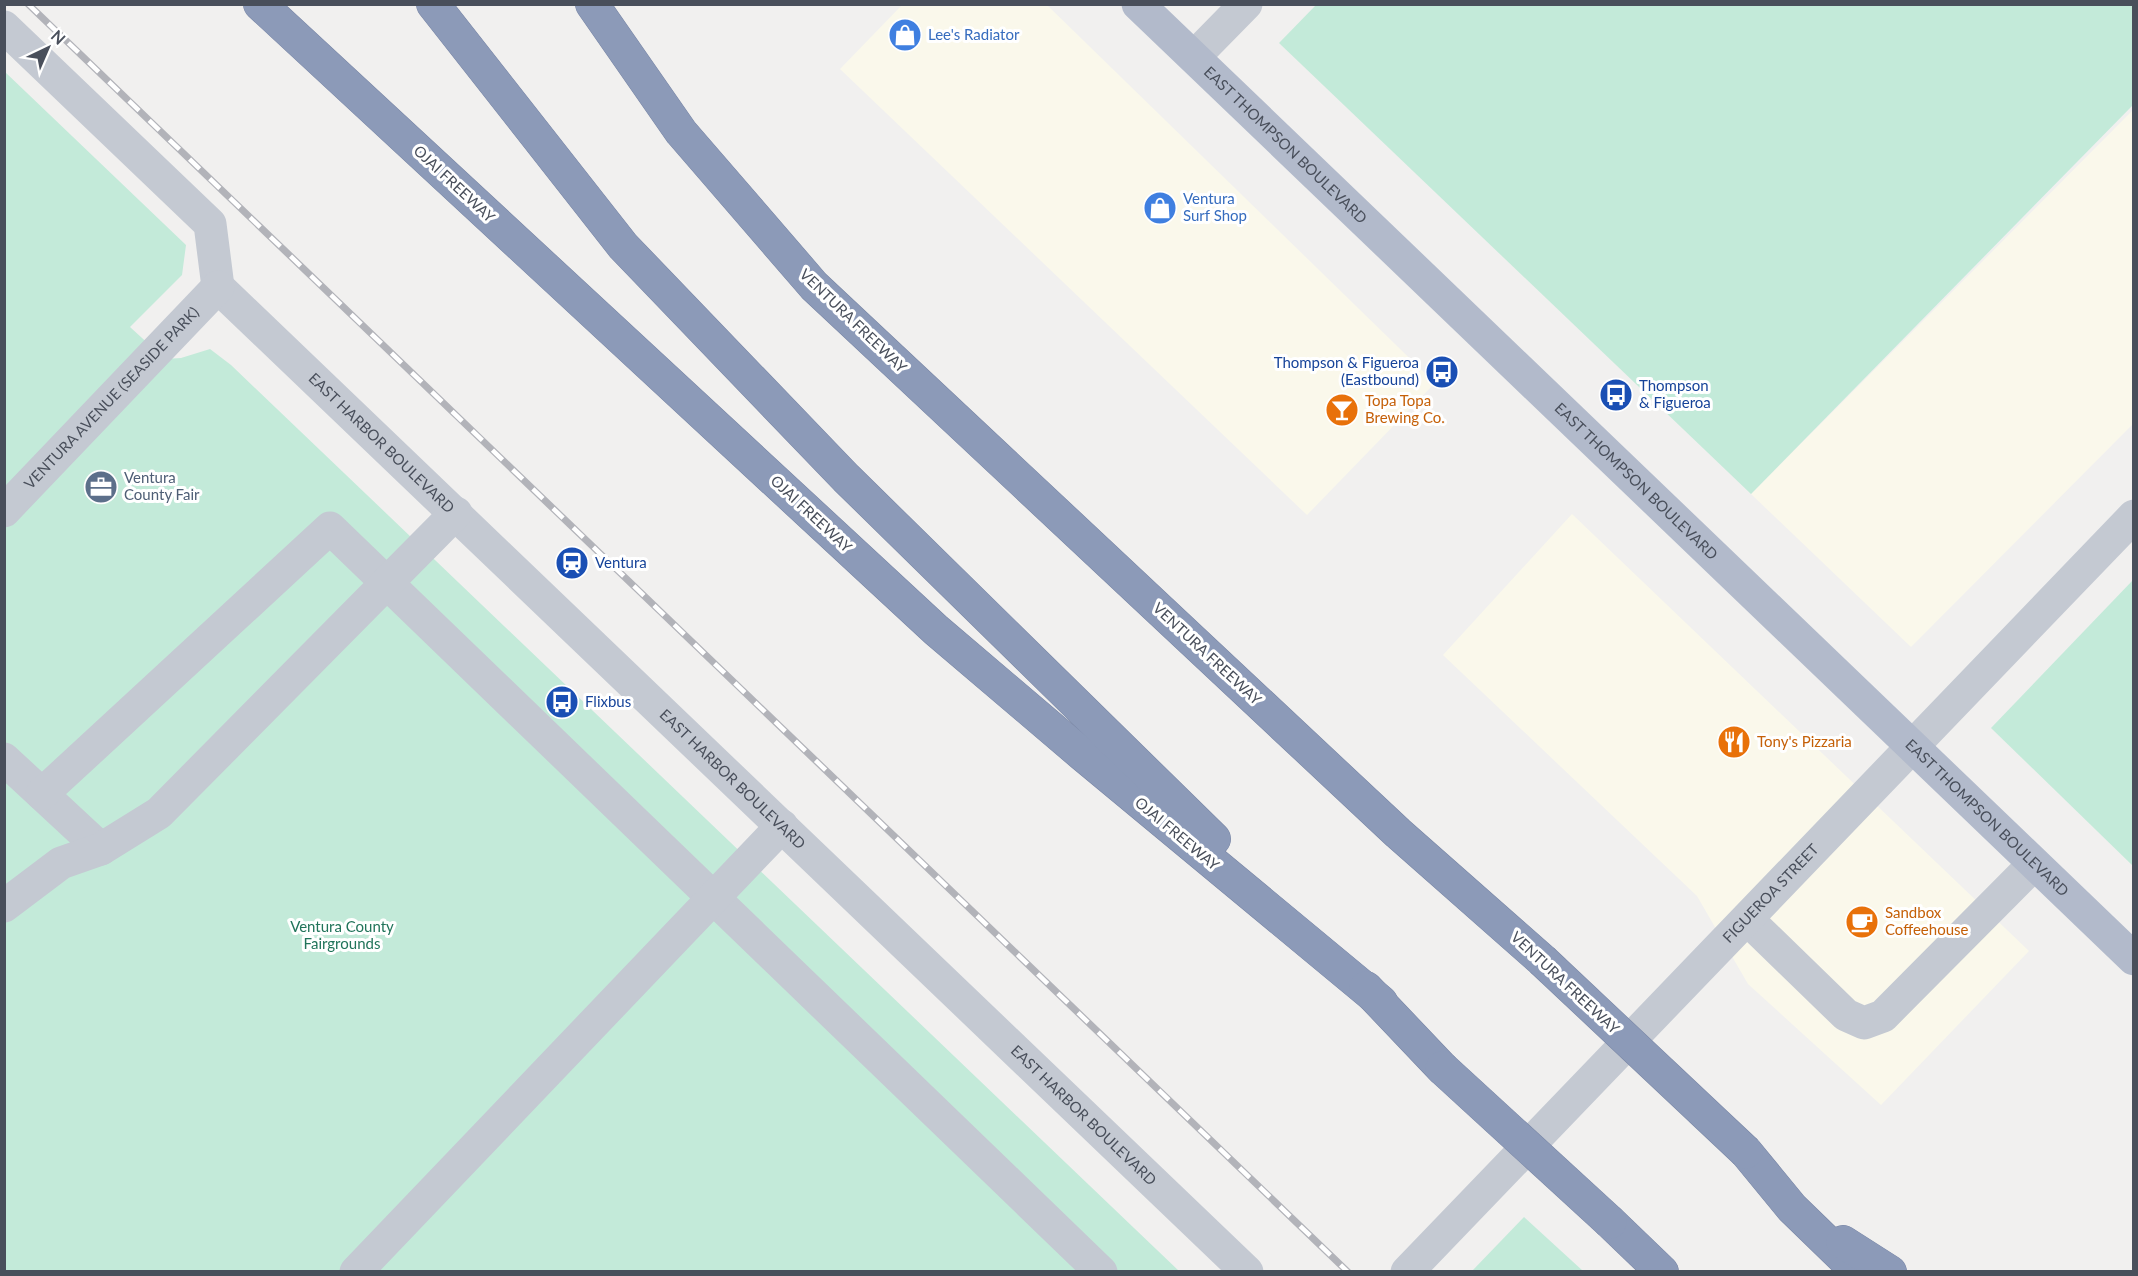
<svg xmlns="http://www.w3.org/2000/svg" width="2138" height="1276" font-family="Lato,sans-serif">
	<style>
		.commercial { fill: #faf8eb }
		.green { fill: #c3ead9 }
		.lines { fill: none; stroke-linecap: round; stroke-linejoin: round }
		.highway-casing { stroke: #7885a4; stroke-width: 34 }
		.minor { stroke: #c4c9d2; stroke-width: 33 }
		.major { stroke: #b2bacb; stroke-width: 33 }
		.highway { stroke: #8c9ab8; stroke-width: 33 }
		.rail-casing { stroke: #b2b3b9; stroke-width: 7 }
		.rail { stroke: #fff; stroke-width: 4.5; stroke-dasharray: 14; stroke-linecap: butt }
		.highway-bridge-casing { stroke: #7885a4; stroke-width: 34; stroke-linecap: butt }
		.highway-bridge { stroke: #8c9ab8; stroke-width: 33 }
		.labels { text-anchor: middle; stroke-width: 6; stroke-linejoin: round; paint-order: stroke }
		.shop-label { font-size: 15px; fill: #366cbe; stroke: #fff; text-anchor: start }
		.street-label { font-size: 15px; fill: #494f5b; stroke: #fff }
		.transit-label { font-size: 15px; fill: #164399; stroke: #fff; text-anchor: start }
		.food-label { font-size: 15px; fill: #c56008; stroke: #fff; text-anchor: start }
		.service-label { font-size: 15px; fill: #4e5e75; stroke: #fff; text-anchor: start }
		.park-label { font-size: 15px; fill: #21745a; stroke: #fff }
	</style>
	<rect width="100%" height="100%" fill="#f1f0ef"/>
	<g class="commercial">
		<path d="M 902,5 L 1047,5 L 1435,383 L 1307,515 L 840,69 Z"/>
		<path d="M 2133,110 L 2133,424 L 1911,647 L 1751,494 Z"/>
		<path d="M 1572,514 L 2029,951 L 1881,1105 L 1748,984 L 1697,896 L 1443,655 Z"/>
	</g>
	<g class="green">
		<path d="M 1316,5 L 2133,5 L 2133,105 L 1751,494 L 1279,43 Z"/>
		<path d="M 4,71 L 186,245 L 182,275 L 130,327 L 165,359 L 181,358 L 210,349 L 231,365 L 1179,1271 L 5,1271 Z"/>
		<path d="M 2133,580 L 2133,866 L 1991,728 Z"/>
		<path d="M 1524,1217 L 1583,1271 L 1472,1271 Z"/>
	</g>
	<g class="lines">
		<g class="highway-casing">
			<g id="highway">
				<path d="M 260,4 L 936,630 L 1083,755 L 1381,1002"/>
				<path d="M 433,4 L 623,246 L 846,478 L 1214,839"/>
				<path d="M 592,4 L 681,132 L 814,286 L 1398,833 L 1542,960"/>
				<path d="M 1366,988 L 1442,1068"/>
				<path d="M 1746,1152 L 1792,1208 L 1858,1272"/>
				<path d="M 1610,1222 L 1662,1272"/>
				<path d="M 1843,1242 L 1890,1272"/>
			</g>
		</g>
		<g class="minor">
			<path d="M 4,27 L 210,224 L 218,287"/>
			<path d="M 1194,57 L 1246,4"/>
			<path id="s1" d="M 218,287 L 1247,1272"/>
			<path id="s2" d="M 4,511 L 218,287"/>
			<path d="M 4,759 L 101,849"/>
			<path d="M 42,794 L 330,528 L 1101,1272"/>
			<path d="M 4,906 L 61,863 L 101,849 L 159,813 L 456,513"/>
			<path d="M 1747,919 L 1846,1015 L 1864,1023 L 1883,1016 L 2034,864"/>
			<path d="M 356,1272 L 782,826"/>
			<path id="s3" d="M 1407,1272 L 2134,516"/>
		</g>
		<path class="major" id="s4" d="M 1138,4 L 2134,959"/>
		<use href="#highway" class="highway"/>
		<g class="rail-casing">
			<path id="rail" d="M 28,4 L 1348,1272"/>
		</g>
		<use href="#rail" class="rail"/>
		<g class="highway-bridge-casing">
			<g id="highway-bridge">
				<path d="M 1542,960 L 1746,1152"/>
				<path d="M 1442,1068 L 1610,1222"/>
			</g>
		</g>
		<use href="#highway-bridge" class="highway-bridge"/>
	</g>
	<defs>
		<g id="shop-disc" transform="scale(1.725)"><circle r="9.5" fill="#3f7fe0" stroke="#fff"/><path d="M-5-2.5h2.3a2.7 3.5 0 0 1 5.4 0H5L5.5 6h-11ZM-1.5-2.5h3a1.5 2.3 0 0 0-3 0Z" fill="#fff"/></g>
		<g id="bus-disc" transform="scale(1.725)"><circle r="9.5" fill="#1a4fb4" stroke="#fff"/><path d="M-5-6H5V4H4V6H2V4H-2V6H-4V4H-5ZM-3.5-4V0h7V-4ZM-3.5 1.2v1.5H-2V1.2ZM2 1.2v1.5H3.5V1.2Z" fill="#fff"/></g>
		<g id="bar-disc" transform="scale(1.725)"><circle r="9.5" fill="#e8710a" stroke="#fff"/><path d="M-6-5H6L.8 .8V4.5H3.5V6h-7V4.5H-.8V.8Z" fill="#fff"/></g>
		<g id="office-disc" transform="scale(1.725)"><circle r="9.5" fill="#5c6f8a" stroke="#fff"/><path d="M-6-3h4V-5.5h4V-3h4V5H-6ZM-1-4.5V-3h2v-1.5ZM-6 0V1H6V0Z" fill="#fff"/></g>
		<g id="station-disc" transform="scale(1.725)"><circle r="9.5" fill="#1a4fb4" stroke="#fff"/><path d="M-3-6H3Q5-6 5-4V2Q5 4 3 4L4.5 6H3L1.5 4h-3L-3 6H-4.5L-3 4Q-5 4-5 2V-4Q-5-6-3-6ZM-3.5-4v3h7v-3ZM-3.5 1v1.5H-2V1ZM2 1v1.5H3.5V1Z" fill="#fff"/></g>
		<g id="restaurant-disc" transform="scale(1.725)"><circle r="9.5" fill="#e8710a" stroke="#fff"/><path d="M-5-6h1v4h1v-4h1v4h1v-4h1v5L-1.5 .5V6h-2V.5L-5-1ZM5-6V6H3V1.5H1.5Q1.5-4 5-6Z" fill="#fff"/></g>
		<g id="cafe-disc" transform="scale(1.725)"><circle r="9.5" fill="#e8710a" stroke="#fff"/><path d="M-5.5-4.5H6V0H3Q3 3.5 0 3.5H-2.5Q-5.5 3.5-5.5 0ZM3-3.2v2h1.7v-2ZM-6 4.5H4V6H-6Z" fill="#fff"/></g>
	</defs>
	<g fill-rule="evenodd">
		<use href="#shop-disc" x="905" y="35"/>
		<use href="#shop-disc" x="1160" y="208"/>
		<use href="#bus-disc" x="1442" y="372"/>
		<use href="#bus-disc" x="1616" y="395"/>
		<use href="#bar-disc" x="1342" y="410"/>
		<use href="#office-disc" x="101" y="487"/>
		<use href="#station-disc" x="572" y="563"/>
		<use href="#bus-disc" x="562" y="702"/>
		<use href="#restaurant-disc" x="1734" y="742"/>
		<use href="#cafe-disc" x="1862" y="922"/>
	</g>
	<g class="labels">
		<g class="shop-label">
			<text x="928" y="40">Lee's Radiator</text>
			<text x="1183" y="204">Ventura<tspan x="1183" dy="17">Surf Shop</tspan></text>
		</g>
		<g class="street-label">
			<text dy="5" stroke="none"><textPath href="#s4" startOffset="204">EAST THOMPSON BOULEVARD</textPath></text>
			<text transform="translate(454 184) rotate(43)" y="5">OJAI FREEWAY</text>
			<text transform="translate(853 321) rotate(44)" y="5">VENTURA FREEWAY</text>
			<text dy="5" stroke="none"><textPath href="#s2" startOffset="156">VENTURA AVENUE (SEASIDE PARK)</textPath></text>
			<text dy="5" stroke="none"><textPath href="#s1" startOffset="226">EAST HARBOR BOULEVARD</textPath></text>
			<text dy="5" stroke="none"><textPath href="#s4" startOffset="690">EAST THOMPSON BOULEVARD</textPath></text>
			<text transform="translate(811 514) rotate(43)" y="5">OJAI FREEWAY</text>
			<text transform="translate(1207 654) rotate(43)" y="5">VENTURA FREEWAY</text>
			<text dy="5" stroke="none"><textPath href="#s1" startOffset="712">EAST HARBOR BOULEVARD</textPath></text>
			<text dy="5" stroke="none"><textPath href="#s4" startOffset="1176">EAST THOMPSON BOULEVARD</textPath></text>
			<text transform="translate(1177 834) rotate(40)" y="5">OJAI FREEWAY</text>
			<text dy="5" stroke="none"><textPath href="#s3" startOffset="525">FIGUEROA STREET</textPath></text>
			<text transform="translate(1565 983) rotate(43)" y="5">VENTURA FREEWAY</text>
			<text dy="5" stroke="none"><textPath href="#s1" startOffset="1198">EAST HARBOR BOULEVARD</textPath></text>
		</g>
		<g class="transit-label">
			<text x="1419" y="368" text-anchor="end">Thompson &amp; Figueroa<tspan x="1419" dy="17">(Eastbound)</tspan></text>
			<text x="1639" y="391">Thompson<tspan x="1639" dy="17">&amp; Figueroa</tspan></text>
			<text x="595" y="568">Ventura</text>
			<text x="585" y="707">Flixbus</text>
		</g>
		<g class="food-label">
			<text x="1365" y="406">Topa Topa<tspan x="1365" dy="17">Brewing Co.</tspan></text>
			<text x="1757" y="747">Tony's Pizzaria</text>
			<text x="1885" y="918">Sandbox<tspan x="1885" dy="17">Coffeehouse</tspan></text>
		</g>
		<g class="service-label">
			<text x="124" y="483">Ventura<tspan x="124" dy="17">County Fair</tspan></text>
		</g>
		<g class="park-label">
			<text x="342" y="932">Ventura County<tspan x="342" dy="17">Fairgrounds</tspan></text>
		</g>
	</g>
	<rect width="2138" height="1276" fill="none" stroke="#494f5b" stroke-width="12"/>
	<g transform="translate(48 48) rotate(44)" stroke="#ffffff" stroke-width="4.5" paint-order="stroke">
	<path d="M0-4.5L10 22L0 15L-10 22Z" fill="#494f5b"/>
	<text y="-9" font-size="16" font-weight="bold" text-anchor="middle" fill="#494f5b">N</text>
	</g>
</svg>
